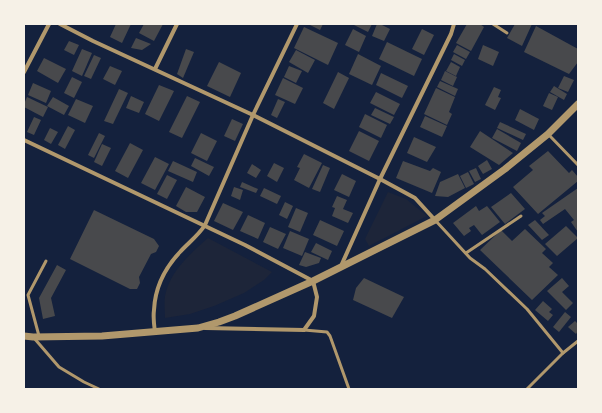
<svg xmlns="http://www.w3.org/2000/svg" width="602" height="413" font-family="'Fira Sans',sans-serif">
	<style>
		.green { fill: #1d2539 }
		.building { fill: #48494c }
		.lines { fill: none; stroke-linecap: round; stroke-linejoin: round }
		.service { stroke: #b1986c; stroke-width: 3 }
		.minor { stroke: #b1986c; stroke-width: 4 }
		.tertiary { stroke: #b1986c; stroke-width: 7 }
	</style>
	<rect width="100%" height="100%" fill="#14213d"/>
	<g class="green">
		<path d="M 388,192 L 406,199 L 427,216 L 369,246 L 365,239 Z"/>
		<path d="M 208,238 L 272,272 L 264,280 L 244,293 L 214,306 L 190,314 L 165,318 C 165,311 164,303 165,296 C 170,271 190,254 208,238 Z"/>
	</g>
	<g class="building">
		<path d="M 116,24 L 131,24 L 122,43 L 110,37 Z"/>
		<path d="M 144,24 L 163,24 L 154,41 L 139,33 Z"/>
		<path d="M 311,24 L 323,24 L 320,30 L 310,25 Z"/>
		<path d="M 352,24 L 372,24 L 368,32 Z"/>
		<path d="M 377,24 L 380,24 L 390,29 L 384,41 L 372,36 Z"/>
		<path d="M 467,24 L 480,24 L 484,27 L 471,51 L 456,43 Z"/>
		<path d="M 515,24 L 532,24 L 522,46 L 507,38 Z"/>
		<path d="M 536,26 L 578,49 L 578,62 L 569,74 L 524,52 Z"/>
		<path d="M 304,27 L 338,43 L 328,65 L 294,48 Z"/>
		<path d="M 353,29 L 366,36 L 359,52 L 345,45 Z"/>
		<path d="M 422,29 L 434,35 L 424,55 L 412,49 Z"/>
		<path d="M 136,38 L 151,44 L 142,50 L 131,48 Z"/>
		<path d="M 69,41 L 79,45 L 74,55 L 64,50 Z"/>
		<path d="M 387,42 L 422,59 L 414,76 L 379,59 Z"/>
		<path d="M 457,45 L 470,52 L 466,59 L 453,52 Z"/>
		<path d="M 483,45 L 499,52 L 493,66 L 478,59 Z"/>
		<path d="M 82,49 L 92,53 L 82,76 L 72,71 Z"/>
		<path d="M 186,49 L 194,52 L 183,78 L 177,74 Z"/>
		<path d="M 296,50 L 315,60 L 308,73 L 289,62 Z"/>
		<path d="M 358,54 L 381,66 L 372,85 L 349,74 Z"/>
		<path d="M 454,54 L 465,60 L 462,66 L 451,60 Z"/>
		<path d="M 94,55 L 101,58 L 91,79 L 84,76 Z"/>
		<path d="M 44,58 L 66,69 L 58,83 L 37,71 Z"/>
		<path d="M 219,62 L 241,73 L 230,97 L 207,86 Z"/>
		<path d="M 451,62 L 460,67 L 456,76 L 446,71 Z"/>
		<path d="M 110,66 L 122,71 L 115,85 L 103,79 Z"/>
		<path d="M 289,66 L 302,71 L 296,83 L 284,77 Z"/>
		<path d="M 445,71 L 457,77 L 453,86 L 441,80 Z"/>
		<path d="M 338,72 L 349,78 L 334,109 L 323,103 Z"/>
		<path d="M 381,73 L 408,86 L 402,98 L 376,85 Z"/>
		<path d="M 564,76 L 574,80 L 568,92 L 558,88 Z"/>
		<path d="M 72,77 L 82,82 L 74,98 L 64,93 Z"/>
		<path d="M 283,78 L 303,88 L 295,104 L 275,95 Z"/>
		<path d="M 440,81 L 458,89 L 455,96 L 437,87 Z"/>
		<path d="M 33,83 L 51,91 L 46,103 L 28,95 Z"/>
		<path d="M 159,85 L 174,91 L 159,121 L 145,114 Z"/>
		<path d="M 554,86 L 567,94 L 564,100 L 550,92 Z"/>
		<path d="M 494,87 L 501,90 L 498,97 L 501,98 L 495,110 L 485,105 Z"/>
		<path d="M 436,88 L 455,97 L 449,112 L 452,114 L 447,125 L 424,114 Z"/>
		<path d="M 119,89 L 128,93 L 113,124 L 104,121 Z"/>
		<path d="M 376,92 L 400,104 L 394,115 L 370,103 Z"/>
		<path d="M 549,93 L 558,97 L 552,110 L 543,106 Z"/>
		<path d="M 131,96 L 144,102 L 139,113 L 126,108 Z"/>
		<path d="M 187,96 L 200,102 L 182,138 L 169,132 Z"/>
		<path d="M 27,97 L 48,107 L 43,117 L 24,107 L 24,104 Z"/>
		<path d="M 53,97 L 69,106 L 64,115 L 47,106 Z"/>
		<path d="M 76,99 L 93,106 L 85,123 L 68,115 Z"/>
		<path d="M 278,99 L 285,102 L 277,118 L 271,115 Z"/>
		<path d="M 375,108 L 394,117 L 390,124 L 371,115 Z"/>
		<path d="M 520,109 L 539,119 L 534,130 L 515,120 Z"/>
		<path d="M 365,114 L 387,125 L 381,138 L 359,127 Z"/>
		<path d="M 425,116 L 447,126 L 442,137 L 420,127 Z"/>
		<path d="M 34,117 L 41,120 L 34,135 L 27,132 Z"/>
		<path d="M 232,119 L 243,124 L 235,141 L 224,136 Z"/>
		<path d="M 500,122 L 526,134 L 523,140 L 497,128 Z"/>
		<path d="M 68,126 L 75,130 L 65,149 L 58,145 Z"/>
		<path d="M 50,128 L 58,132 L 51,144 L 44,140 Z"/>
		<path d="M 497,129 L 521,143 L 517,151 L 492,138 Z"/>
		<path d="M 359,131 L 379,141 L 369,161 L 349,151 Z"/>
		<path d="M 480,131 L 513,153 L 499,165 L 470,147 Z"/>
		<path d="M 99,133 L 105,136 L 94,158 L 88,155 Z"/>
		<path d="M 201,133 L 217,141 L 207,161 L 191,153 Z"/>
		<path d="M 414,137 L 436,147 L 427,162 L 407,153 Z"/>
		<path d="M 130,143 L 143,150 L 128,178 L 115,171 Z"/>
		<path d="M 102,144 L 111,148 L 102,166 L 94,162 Z"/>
		<path d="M 548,151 L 569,173 L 572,170 L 578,177 L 578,181 L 538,214 L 513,187 L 533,170 L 529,166 Z"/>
		<path d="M 304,154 L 322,163 L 309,188 L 294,180 L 300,168 L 297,167 Z"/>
		<path d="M 155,157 L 169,164 L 155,190 L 141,183 Z"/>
		<path d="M 195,158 L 214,167 L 209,176 L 191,166 Z"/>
		<path d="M 487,160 L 492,169 L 483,174 L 478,166 Z"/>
		<path d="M 173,161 L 197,172 L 193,182 L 168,171 Z"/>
		<path d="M 403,161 L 430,171 L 433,168 L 441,172 L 432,193 L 396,178 Z"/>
		<path d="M 274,163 L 284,168 L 277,182 L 267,176 Z"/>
		<path d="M 252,164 L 261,170 L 256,178 L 247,173 Z"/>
		<path d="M 323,165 L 330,168 L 320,192 L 312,189 Z"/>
		<path d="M 476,168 L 481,179 L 475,182 L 469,171 Z"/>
		<path d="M 468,172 L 474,184 L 466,188 L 460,176 Z"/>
		<path d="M 342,174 L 356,181 L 349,197 L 334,190 Z"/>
		<path d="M 458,174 L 465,188 L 448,197 L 435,196 L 440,182 Z"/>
		<path d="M 167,175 L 177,180 L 167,199 L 157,194 Z"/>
		<path d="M 242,182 L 258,189 L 256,193 L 240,187 Z"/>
		<path d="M 186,187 L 205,197 L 197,212 L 186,212 L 176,206 Z"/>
		<path d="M 234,187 L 243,190 L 240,200 L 231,196 Z"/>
		<path d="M 264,188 L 281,196 L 277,204 L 260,196 Z"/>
		<path d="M 578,188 L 578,232 L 571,222 L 574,220 L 565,209 L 543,224 L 540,220 L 545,216 L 542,213 Z"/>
		<path d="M 511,193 L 525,209 L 505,224 L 491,207 Z"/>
		<path d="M 337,196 L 347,200 L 343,209 L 353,213 L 348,223 L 332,216 L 335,208 L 332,207 Z"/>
		<path d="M 285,202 L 293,206 L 287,219 L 279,215 Z"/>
		<path d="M 223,203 L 243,212 L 233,230 L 214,221 Z"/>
		<path d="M 476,206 L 479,211 L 487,206 L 500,222 L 482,235 L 474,225 L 469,228 L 471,231 L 464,236 L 453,223 Z"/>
		<path d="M 296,208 L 308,213 L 300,232 L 288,227 Z"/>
		<path d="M 94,210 L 154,239 L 159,246 L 156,252 L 151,254 L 139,277 L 140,283 L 137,289 L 130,289 L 70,259 Z"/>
		<path d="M 248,215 L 265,223 L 258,239 L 240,231 Z"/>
		<path d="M 320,220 L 344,231 L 337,246 L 313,235 Z"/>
		<path d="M 535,220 L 549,235 L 542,240 L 528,225 Z"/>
		<path d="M 566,226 L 578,238 L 557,256 L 545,244 Z"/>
		<path d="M 270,227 L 286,234 L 278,249 L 263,242 Z"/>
		<path d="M 525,229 L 546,249 L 542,253 L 553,263 L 549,267 L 558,275 L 532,300 L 480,250 L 501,230 L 512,241 Z"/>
		<path d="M 290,231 L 309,239 L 302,256 L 283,248 Z"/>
		<path d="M 316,243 L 332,251 L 328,260 L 311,252 Z"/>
		<path d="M 305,252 L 321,258 L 319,263 L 306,267 L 299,265 Z"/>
		<path d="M 57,265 L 66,270 L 51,298 L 55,316 L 43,319 L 39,298 Z"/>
		<path d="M 364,278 L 404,297 L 392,318 L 353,300 L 356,288 Z"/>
		<path d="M 562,278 L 569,286 L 562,292 L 573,303 L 566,310 L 547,291 Z"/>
		<path d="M 543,301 L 552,309 L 549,312 L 553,315 L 548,321 L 535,310 Z"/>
		<path d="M 565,312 L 571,317 L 559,332 L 553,327 Z"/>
		<path d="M 575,321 L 578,324 L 578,331 L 576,334 L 568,327 Z"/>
	</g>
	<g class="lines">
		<g class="service">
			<path d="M 493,24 L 507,33"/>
			<path d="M 548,134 L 578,165"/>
			<path d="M 435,220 L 470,258 L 485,269 L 527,309 L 563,353"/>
			<path d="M 466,253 L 521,216"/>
			<path d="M 304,330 L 327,332 L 330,336 L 349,389"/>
			<path d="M 39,336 L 28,295 L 46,261"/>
			<path d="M 34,338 L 59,367 L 84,382 L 99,389"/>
			<path d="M 527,389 L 563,353 L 578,341"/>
		</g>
		<g class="minor">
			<path d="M 60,24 L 93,41 L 253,115 L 380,179 L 415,198 L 435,220"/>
			<path d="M 155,69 L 177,24"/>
			<path d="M 24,72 L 49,24"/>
			<path d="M 24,140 L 245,245 L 313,281 L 317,297 L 314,316 L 304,330 L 205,328"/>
			<path d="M 341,266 L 380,179 L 451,34 L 454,24"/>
			<path d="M 155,332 C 154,325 153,317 154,310 C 155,288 165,268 180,252 C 188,243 198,236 205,225 L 253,115 L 297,24"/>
		</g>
		<path class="tertiary" d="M 24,336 L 33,337 L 102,336 L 198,328 L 219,322 L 235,316 L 313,281 L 435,220 L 505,169 L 548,134 L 578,104"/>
	</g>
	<rect width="602" height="413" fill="none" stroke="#f6f1e7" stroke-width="50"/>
</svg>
